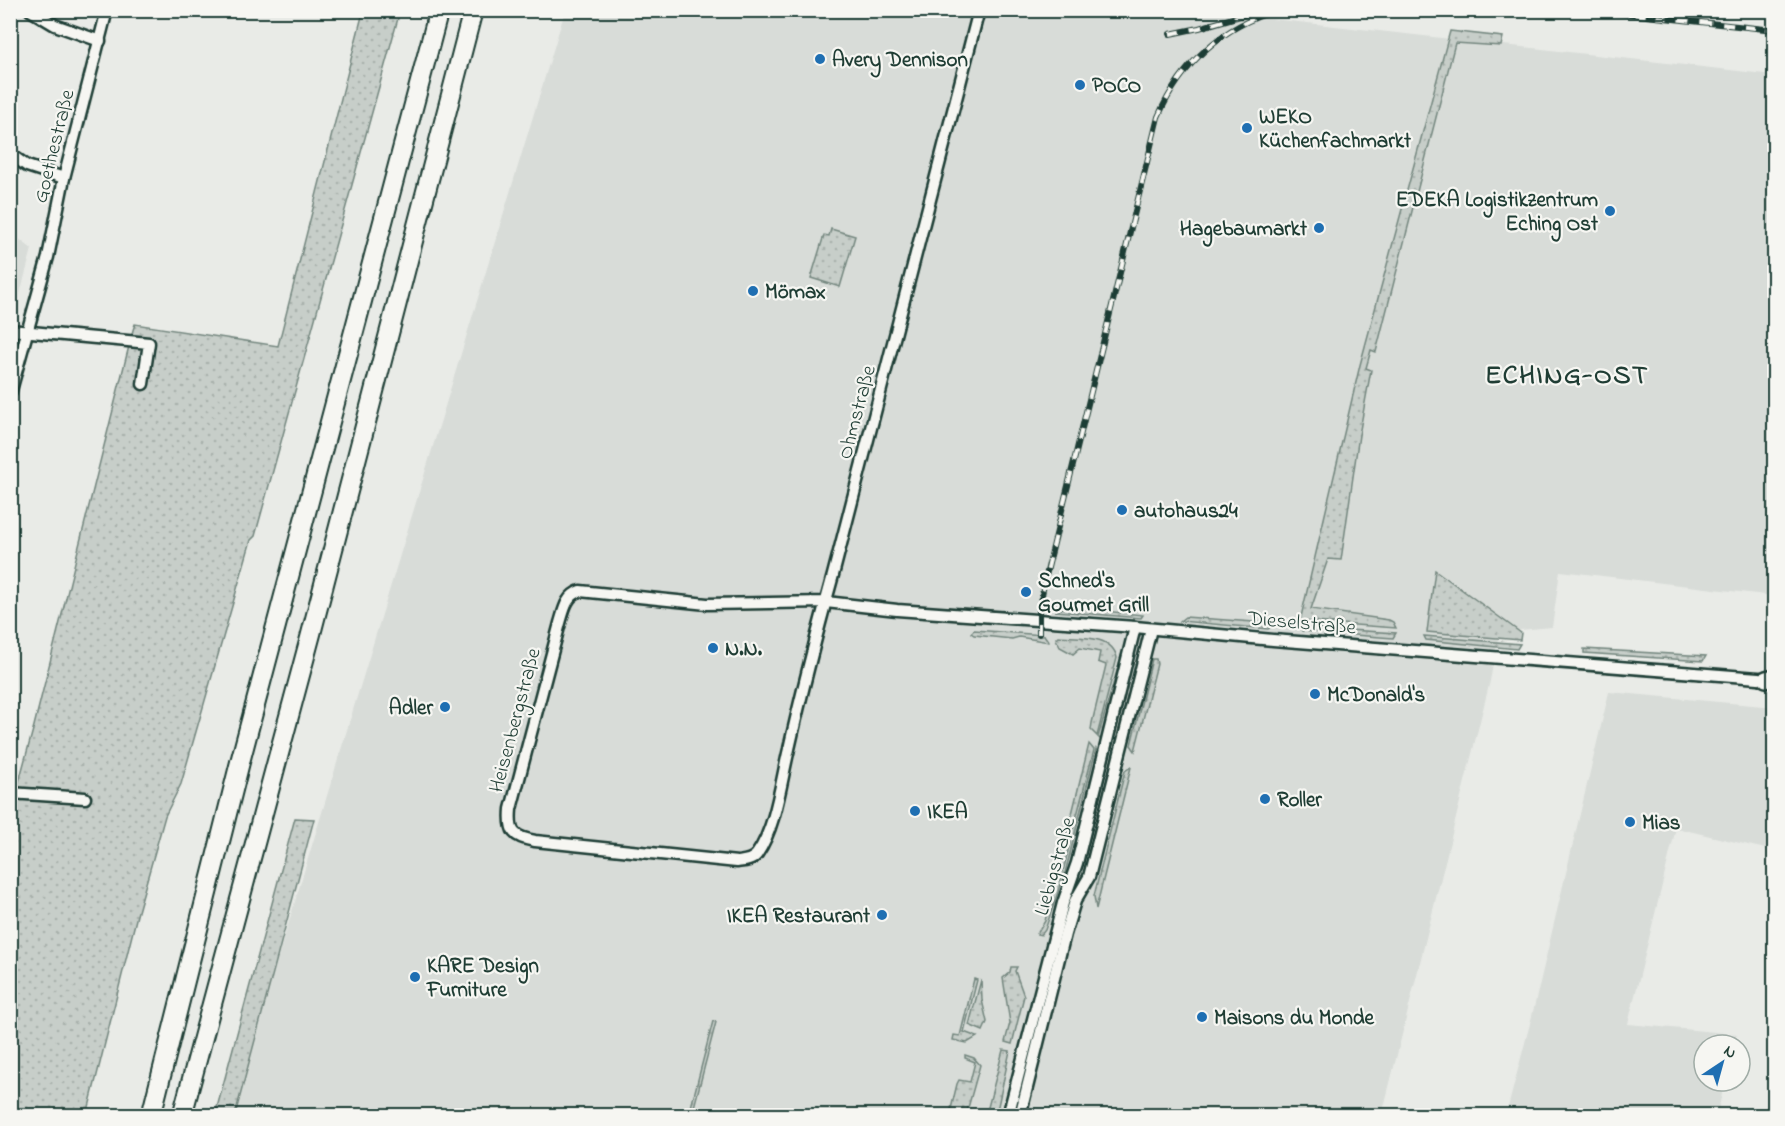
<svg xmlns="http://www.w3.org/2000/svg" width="1785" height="1126" font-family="'Indie Flower',sans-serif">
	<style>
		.built { fill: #d8dcd8 }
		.green { fill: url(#green-dots); stroke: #73867e; stroke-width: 1.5 }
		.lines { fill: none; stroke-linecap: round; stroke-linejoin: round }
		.minor-casing { stroke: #1f3d34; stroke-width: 15 }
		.secondary-casing { stroke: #1f3d34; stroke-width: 20 }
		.motorway-casing { stroke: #1f3d34; stroke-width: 22 }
		.minor { stroke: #f6f6f2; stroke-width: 10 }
		.secondary { stroke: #f6f6f2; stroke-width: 15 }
		.motorway { stroke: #f6f6f2; stroke-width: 18 }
		.rail-casing { stroke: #1f3d34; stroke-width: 6 }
		.rail { stroke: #f6f6f2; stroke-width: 4; stroke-dasharray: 11; stroke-linecap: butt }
		.poi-dot { fill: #1f6fb2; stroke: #f6f6f2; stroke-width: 2 }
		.labels { text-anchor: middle; stroke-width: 4.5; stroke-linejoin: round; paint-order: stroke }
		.poi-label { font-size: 21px; font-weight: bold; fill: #1f3d34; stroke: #f6f6f2; text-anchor: start }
		.street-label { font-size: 21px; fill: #1f3d34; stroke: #f6f6f2 }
		.district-label { font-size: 27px; font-weight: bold; letter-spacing: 1.5px; fill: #1f3d34; stroke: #f6f6f2 }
	</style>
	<defs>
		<pattern id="green-dots" width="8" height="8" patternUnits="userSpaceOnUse" patternTransform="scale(1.5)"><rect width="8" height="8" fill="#c7cec9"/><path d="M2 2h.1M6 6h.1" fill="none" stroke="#aab2ad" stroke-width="1.8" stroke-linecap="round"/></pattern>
	</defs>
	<rect width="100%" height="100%" fill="#e9ebe7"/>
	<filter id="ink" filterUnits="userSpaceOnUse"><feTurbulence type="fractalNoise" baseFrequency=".0167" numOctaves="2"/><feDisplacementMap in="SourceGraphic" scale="12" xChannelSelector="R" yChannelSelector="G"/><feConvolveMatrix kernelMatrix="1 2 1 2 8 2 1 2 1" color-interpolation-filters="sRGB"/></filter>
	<g filter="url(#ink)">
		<g class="built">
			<path d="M 1191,10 L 1774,75 L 1774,596 L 1560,571 L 1552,627 L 1499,632 L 1490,681 L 1382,1115 L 235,1116 L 256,1030 L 565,11 Z"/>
			<path d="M 11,233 L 32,249 L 14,316 L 10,315 Z"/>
			<path d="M 1609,692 L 1774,707 L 1774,851 L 1676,828 L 1628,1024 L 1737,1034 L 1734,1045 L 1704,1045 L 1704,1081 L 1725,1081 L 1717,1115 L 1506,1115 L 1532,1016 Z"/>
		</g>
		<g class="green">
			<path d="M 361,11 L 400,11 L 255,536 L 251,540 L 181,784 L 165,816 L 137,915 L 87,1115 L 11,1116 L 11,811 L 34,726 L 133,330 L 135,324 L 278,346 L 362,16 Z"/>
			<path d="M 1450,31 L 1503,37 L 1501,46 L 1455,43 L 1376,352 L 1371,350 L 1366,368 L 1371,370 L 1359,435 L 1341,560 L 1328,559 L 1311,609 L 1389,620 L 1393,622 L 1396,628 L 1300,621 L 1360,365 Z"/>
			<path d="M 831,229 L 855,236 L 840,287 L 811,278 L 824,235 L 829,236 Z"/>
			<path d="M 1435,570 L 1521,633 L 1520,640 L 1427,632 Z"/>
			<path d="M 1066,607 L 1143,615 L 1141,618 L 1055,611 Z"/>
			<path d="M 1185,617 L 1268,623 L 1277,624 L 1268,629 L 1180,621 Z"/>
			<path d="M 1300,627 L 1396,633 L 1393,638 L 1302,631 Z"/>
			<path d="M 974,630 L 1044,635 L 1049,642 L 1019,637 L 1012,639 L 974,635 L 971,633 Z"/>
			<path d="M 1059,636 C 1078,638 1112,634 1117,658 L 1097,736 L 1091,730 L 1092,723 L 1106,665 L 1098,662 L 1100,652 L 1080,648 L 1073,654 L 1060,647 L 1056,639 Z"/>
			<path d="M 1424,636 L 1520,644 L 1517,649 L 1426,640 Z"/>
			<path d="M 1584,649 L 1706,656 L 1703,661 L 1584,653 Z"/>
			<path d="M 1122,653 L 1123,662 L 1102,741 L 1098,737 Z"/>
			<path d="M 1152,659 L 1156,659 L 1157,664 L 1135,751 L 1131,745 Z"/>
			<path d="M 1089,744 L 1094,750 L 1076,819 L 1071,818 Z"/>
			<path d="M 1096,749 L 1099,755 L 1074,856 L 1062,885 Z"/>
			<path d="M 1131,767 L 1096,909 L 1094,896 L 1125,771 Z"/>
			<path d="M 295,818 L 314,819 L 235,1115 L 215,1115 Z"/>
			<path d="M 1070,820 L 1075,822 L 1058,892 L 1045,930 L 1041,935 L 1037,934 L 1045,921 Z"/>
			<path d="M 1011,967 L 1017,967 L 1015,971 L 1024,996 L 1012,1044 L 1005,1042 L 1010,1023 L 1003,978 L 1010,972 Z"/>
			<path d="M 974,979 L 977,980 L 964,1032 L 977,1037 L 967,1043 L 953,1040 L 954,1035 L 960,1036 Z"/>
			<path d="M 981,980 L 982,1000 L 987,1022 L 983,1031 L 969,1025 Z"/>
			<path d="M 713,1021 L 716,1022 L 692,1115 L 689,1115 Z"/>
			<path d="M 1003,1050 L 1010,1051 L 996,1115 L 986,1115 Z"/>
			<path d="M 965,1055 L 974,1058 L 980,1065 L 966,1115 L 958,1115 L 951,1109 L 957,1084 L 959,1080 L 970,1082 L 975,1062 L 965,1058 Z"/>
		</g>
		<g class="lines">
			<g class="minor-casing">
				<g id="minor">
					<path d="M 30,10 L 55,25 L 100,41"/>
					<path d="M 979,10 L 833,575 C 817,633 802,691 789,749 C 781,781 776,827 757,854 C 752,861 744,861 737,862 L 535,841 C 513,837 509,832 511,809 L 560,623 C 564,610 566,596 580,591 L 707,604 L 826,602 L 897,610 L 1135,627 L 1273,640 L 1771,679"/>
					<path d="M 10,154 L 27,166 L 64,178"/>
					<path d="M 10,330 L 149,343 L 143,384"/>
					<path d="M 10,394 L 48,257 L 64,178 L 107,10"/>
					<path d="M 10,793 L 85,798"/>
					<path d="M 1008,1116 L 1063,903 L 1077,863 L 1135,627"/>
					<path d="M 1020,1116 L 1065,934 L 1075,901 L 1089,877 L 1151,629"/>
				</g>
			</g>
			<g class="secondary-casing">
				<path id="secondary" d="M 1766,679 L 1774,677"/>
			</g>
			<g class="motorway-casing">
				<g id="motorway">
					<path d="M 151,1116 L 240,762 L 439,10"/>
					<path d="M 182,1116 L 311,634 L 473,10"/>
				</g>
			</g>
			<use href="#minor" class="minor"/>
			<use href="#secondary" class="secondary"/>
			<use href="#motorway" class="motorway"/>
			<g class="rail-casing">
				<g id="rail">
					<path d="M 1591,10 L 1774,30"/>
					<path d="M 1170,34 L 1199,28 L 1260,10"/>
					<path d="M 1039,634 L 1039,612 L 1044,584 L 1158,117 C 1181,64 1223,25 1279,10"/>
				</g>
			</g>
			<use href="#rail" class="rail"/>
		</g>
	</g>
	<g class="poi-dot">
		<circle cx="820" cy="59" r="6"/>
		<circle cx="1080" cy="85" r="6"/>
		<circle cx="1247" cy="128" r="6"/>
		<circle cx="1610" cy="211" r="6"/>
		<circle cx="1319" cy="228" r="6"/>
		<circle cx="753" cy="291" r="6"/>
		<circle cx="1122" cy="510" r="6"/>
		<circle cx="1026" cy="592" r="6"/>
		<circle cx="713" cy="648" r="6"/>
		<circle cx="1315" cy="694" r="6"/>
		<circle cx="445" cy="707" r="6"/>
		<circle cx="1265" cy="799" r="6"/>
		<circle cx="915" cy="811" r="6"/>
		<circle cx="1630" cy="822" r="6"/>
		<circle cx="882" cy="915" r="6"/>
		<circle cx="415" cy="977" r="6"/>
		<circle cx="1202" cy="1017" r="6"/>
	</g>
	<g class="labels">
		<g class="poi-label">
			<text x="832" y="66">Avery Dennison</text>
			<text x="1092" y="92">POCO</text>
			<text x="1259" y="123">WEKO<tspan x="1259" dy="24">Küchenfachmarkt</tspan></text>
			<text x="1598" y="206" text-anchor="end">EDEKA Logistikzentrum<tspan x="1598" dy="24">Eching Ost</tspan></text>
			<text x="1307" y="235" text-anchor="end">Hagebaumarkt</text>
			<text x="765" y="298">Mömax</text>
			<text x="1134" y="517">autohaus24</text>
			<text x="1038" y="587">Schned's<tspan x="1038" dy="24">Gourmet Grill</tspan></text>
			<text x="725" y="655">N.N.</text>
			<text x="1327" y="701">McDonald's</text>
			<text x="433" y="714" text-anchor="end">Adler</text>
			<text x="1277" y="806">Roller</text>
			<text x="927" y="818">IKEA</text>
			<text x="1642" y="829">Mias</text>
			<text x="870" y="922" text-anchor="end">IKEA Restaurant</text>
			<text x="427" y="972">KARE Design<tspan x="427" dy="24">Furniture</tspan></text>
			<text x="1214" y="1024">Maisons du Monde</text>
		</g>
		<g class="street-label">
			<text transform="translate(53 146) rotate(-76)" y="7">Goethestraße</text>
			<text transform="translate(856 412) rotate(-75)" y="7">Ohmstraße</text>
			<text transform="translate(1302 622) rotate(5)" y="7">Dieselstraße</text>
			<text transform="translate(514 720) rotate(-75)" y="7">Heisenbergstraße</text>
			<text transform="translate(1054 866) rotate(-74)" y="7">Liebigstraße</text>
		</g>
		<g class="district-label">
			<text x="1567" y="383">ECHING-OST</text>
		</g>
	</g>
	<rect width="1785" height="1126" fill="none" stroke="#f6f6f2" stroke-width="36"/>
	<rect x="18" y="18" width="1749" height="1090" fill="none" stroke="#1f3d34" stroke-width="2" filter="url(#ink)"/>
	<g transform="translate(1722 1063) rotate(36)"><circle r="28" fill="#f6f6f2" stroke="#a0aca6" stroke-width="1.5"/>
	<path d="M0-4.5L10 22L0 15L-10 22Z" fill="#1f6fb2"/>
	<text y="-9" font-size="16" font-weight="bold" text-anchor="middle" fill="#1f3d34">N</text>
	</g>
</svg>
